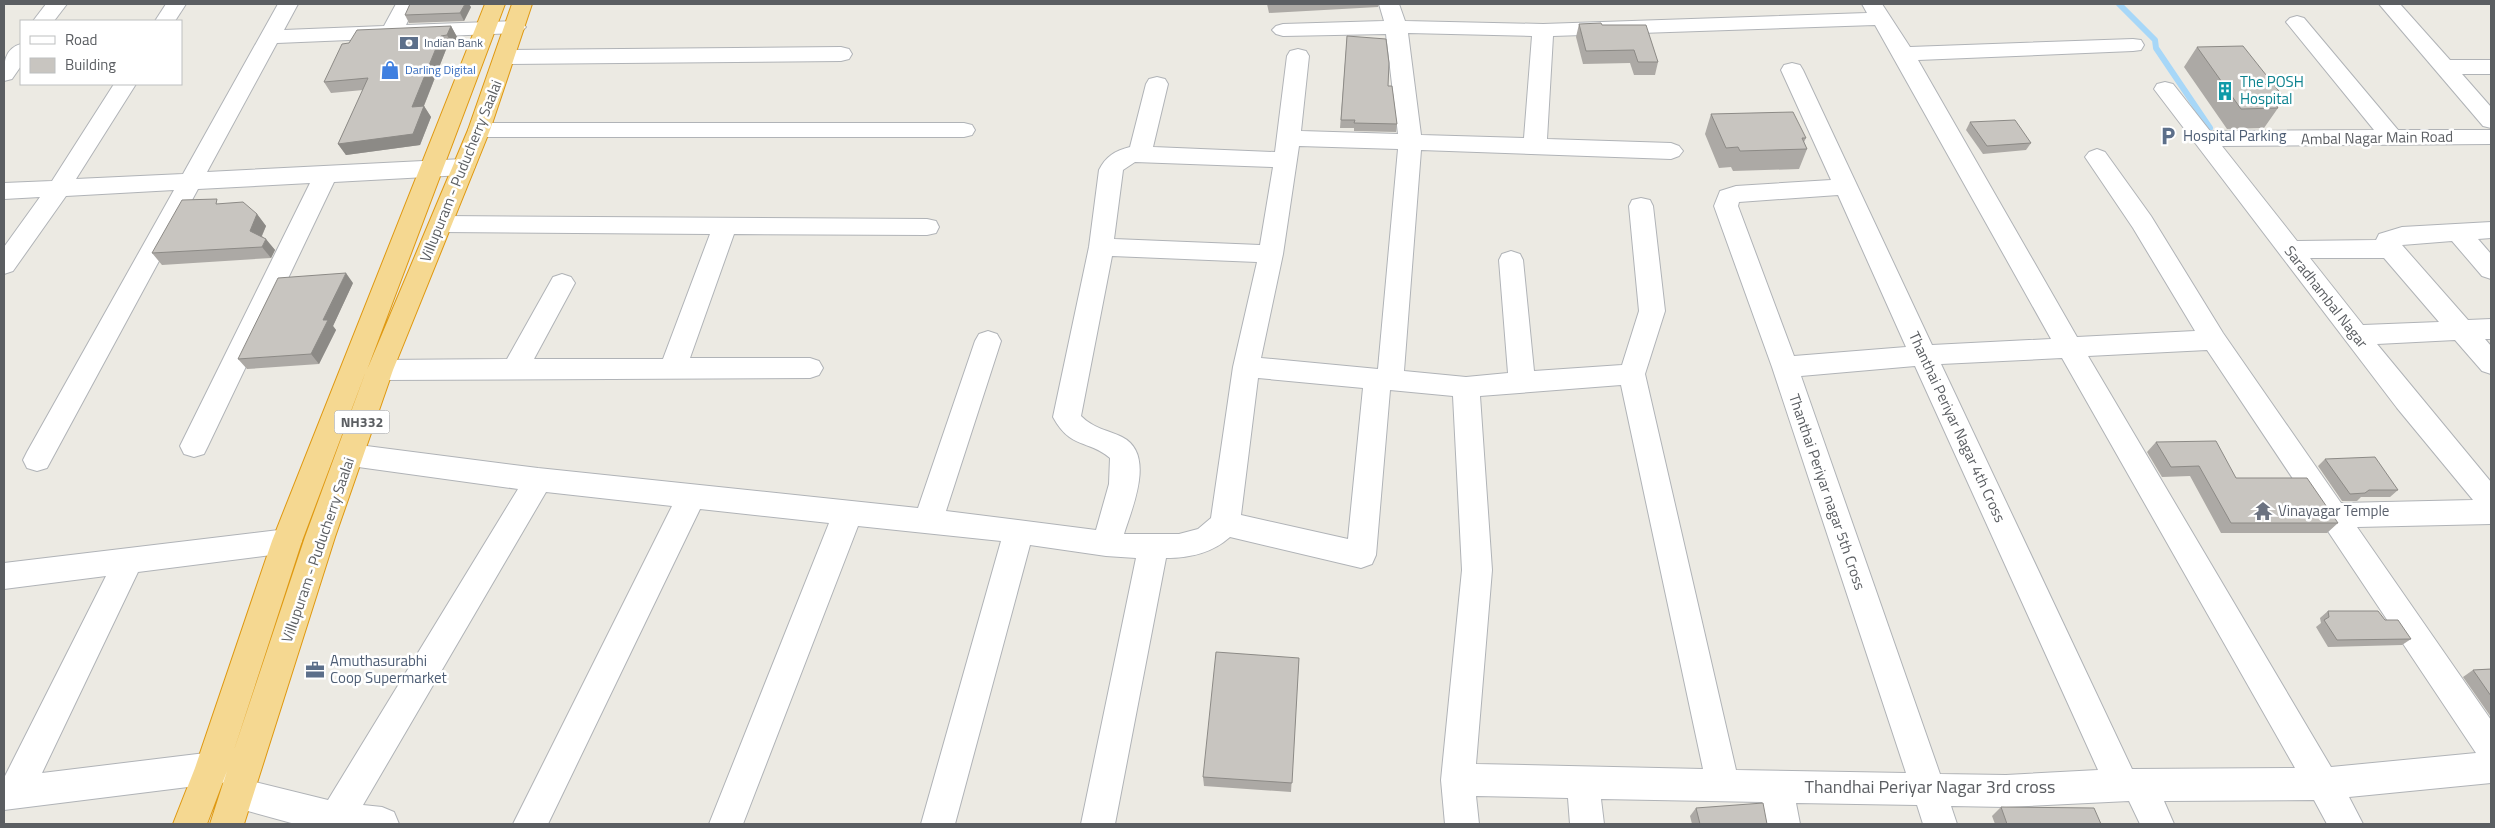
<svg xmlns="http://www.w3.org/2000/svg" width="2495" height="828" font-family="'Titillium Web',sans-serif">
	<style>
		.lines { fill: none; stroke-linecap: round; stroke-linejoin: round }
		.stream { stroke: #a7d7f8; stroke-width: 6 }
		.minor-casing { stroke: #b0b3b7; stroke-width: 2 }
		.highway-casing { stroke: #df9810; stroke-width: 2 }
		.minor { fill: #fff; fill-rule: evenodd }
		.highway { fill: #f5d891; fill-rule: evenodd }
		.wall { fill: #aca9a5 }
		.shaded-wall { fill: #8c8a86 }
		.building { fill: #c8c5c0; stroke: #8c8a86 }
		.labels { text-anchor: middle; stroke-width: 5; stroke-linejoin: round; paint-order: stroke }
		.far-service-label { font-size: 12px; fill: #4e5e75; stroke: #fff; text-anchor: start }
		.far-shop-label { font-size: 12px; fill: #366cbe; stroke: #fff; text-anchor: start }
		.shield { fill: #fff; stroke: #8c8e91; stroke-width: 1 }
		.shield-label { font-size: 14px; font-weight: bold; fill: #5b5e62 }
		.culture-label { font-size: 15px; fill: #0d838f; stroke: #fff; text-anchor: start }
		.service-label { font-size: 15px; fill: #4e5e75; stroke: #fff; text-anchor: start }
		.street-label { font-size: 15px; fill: #5b5e62; stroke: #fff }
		.worship-label { font-size: 15px; fill: #5b616d; stroke: #fff; text-anchor: start }
		.near-street-label { font-size: 18px; fill: #5b5e62; stroke: #fff }
	</style>
	<rect width="100%" height="100%" fill="#eceae3"/>
	<g class="lines">
		<path class="stream" d="M 2119,4 L 2155,40 L 2156,48 L 2210,128"/>
		<g class="minor-casing">
			<g id="minor">
				<path d="M 46,4 L 67,4 L 54,21 L 33,21 Z"/>
				<path d="M 166,4 L 186,4 L 175,21 L 155,21 Z"/>
				<path d="M 278,4 L 298,4 L 284,30 L 384,26 L 396,4 L 416,4 L 406,25 L 515,21 L 522,23 L 526,27 L 522,31 L 515,33 L 277,43 L 207,172 L 463,159 L 471,162 L 475,167 L 471,172 L 463,175 L 334,182 L 208,446 L 204,454 L 194,457 L 184,454 L 180,446 L 310,183 L 198,189 L 47,468 L 37,471 L 27,468 L 23,460 L 27,452 L 174,190 L 66,196 L 13,271 L 4,274 L 4,247 L 40,197 L 4,199 L 4,183 L 52,181 L 114,84 L 136,84 L 76,179 L 183,174 Z"/>
				<path d="M 1379,4 L 1399,4 L 1405,21 L 1543,24 L 1867,13 L 1862,4 L 1882,4 L 1910,47 L 2133,39 L 2141,40 L 2144,45 L 2141,50 L 2133,51 L 1918,60 L 2077,337 L 2195,331 L 2133,228 L 2085,157 L 2089,152 L 2097,149 L 2105,152 L 2151,216 L 2223,333 L 2341,503 L 2473,500 L 2397,408 L 2154,89 L 2157,84 L 2165,82 L 2173,84 L 2210,131 L 2374,130 L 2286,22 L 2290,18 L 2297,16 L 2304,18 L 2398,130 L 2491,130 L 2491,144 L 2222,146 L 2297,241 L 2376,240 L 2379,234 L 2402,227 L 2491,222 L 2491,238 L 2478,239 L 2491,254 L 2491,279 L 2482,276 L 2452,241 L 2402,245 L 2468,320 L 2491,319 L 2491,339 L 2485,339 L 2491,346 L 2491,374 L 2482,371 L 2455,340 L 2377,344 L 2491,482 L 2491,524 L 2357,527 L 2491,720 L 2491,783 L 2349,797 L 2363,824 L 2327,824 L 2314,800 L 2164,801 L 2174,824 L 2140,824 L 2129,801 L 2006,807 L 1951,806 L 1957,824 L 1923,824 L 1917,805 L 1796,803 L 1800,824 L 1766,824 L 1762,802 L 1601,799 L 1604,824 L 1570,824 L 1568,798 L 1476,796 L 1479,824 L 1445,824 L 1441,780 L 1462,570 L 1453,396 L 1390,390 L 1376,555 L 1372,564 L 1361,568 L 1230,537 C 1212,553 1190,558 1166,558 L 1115,824 L 1081,824 L 1136,558 L 1106,556 L 1030,545 L 955,824 L 921,824 L 1001,541 L 858,526 L 743,824 L 709,824 L 829,523 L 700,509 L 548,824 L 513,824 L 672,506 L 546,492 L 363,805 L 382,807 L 394,812 L 399,824 L 295,824 L 226,805 L 221,794 L 228,782 L 4,810 L 4,778 L 106,576 L 4,589 L 4,563 L 287,529 L 297,532 L 302,541 L 297,550 L 287,553 L 138,572 L 42,773 L 230,750 L 242,755 L 247,766 L 242,777 L 239,778 L 328,800 L 518,489 L 351,466 L 341,463 L 337,455 L 341,447 L 351,444 L 538,468 L 918,508 L 975,341 L 979,334 L 988,331 L 997,334 L 1001,341 L 946,511 L 1096,530 L 1109,484 L 1110,458 C 1088,439 1071,450 1053,417 L 1089,247 L 1099,170 C 1106,156 1115,151 1130,147 L 1146,84 L 1149,79 L 1157,77 L 1165,79 L 1168,84 L 1153,147 L 1275,152 L 1287,56 L 1290,51 L 1298,49 L 1306,51 L 1309,56 L 1301,131 L 1398,134 L 1386,34 L 1283,36 L 1276,34 L 1272,30 L 1276,26 L 1283,24 L 1384,21 ZM 1875,25 L 2051,339 L 1932,345 L 1803,70 L 1800,65 L 1792,63 L 1784,65 L 1781,70 L 1831,180 L 1736,186 L 1720,191 L 1714,206 L 1772,367 L 1906,773 L 1736,770 L 1645,374 L 1665,311 L 1653,206 L 1650,200 L 1641,198 L 1632,200 L 1629,206 L 1639,311 L 1622,365 L 1534,371 L 1523,260 L 1520,254 L 1511,251 L 1502,254 L 1499,260 L 1508,373 L 1466,377 L 1404,371 L 1421,150 L 1671,159 L 1679,156 L 1683,151 L 1679,146 L 1671,143 L 1547,139 L 1553,36 ZM 1408,33 L 1532,36 L 1524,138 L 1421,135 ZM 1299,146 L 1398,149 L 1378,369 L 1261,358 L 1283,254 ZM 1135,162 L 1273,167 L 1260,245 L 1114,239 L 1123,170 ZM 1838,195 L 1906,347 L 1794,356 L 1738,206 L 1739,202 ZM 1112,256 L 1257,262 L 1233,367 L 1211,518 L 1198,529 L 1179,534 L 1124,534 C 1132,508 1156,454 1122,437 C 1108,430 1092,428 1081,416 ZM 2310,258 L 2384,258 L 2439,322 L 2363,325 ZM 2207,350 L 2476,753 L 2331,767 L 2088,356 ZM 2062,358 L 2295,768 L 2132,769 L 1941,364 ZM 1915,366 L 2098,770 L 2006,775 L 1940,774 L 1801,376 ZM 1258,378 L 1363,388 L 1348,539 L 1241,515 ZM 1621,385 L 1703,769 L 1476,764 L 1492,570 L 1480,396 Z"/>
				<path d="M 2379,4 L 2400,4 L 2450,60 L 2491,60 L 2491,74 L 2462,74 L 2491,107 L 2491,128 L 2483,126 Z"/>
				<path d="M 21,44 L 21,66 L 12,79 L 4,81 C 4,65 3,49 21,44 Z"/>
				<path d="M 841,47 L 849,49 L 852,54 L 849,59 L 841,61 L 505,64 L 497,62 L 494,57 L 497,52 L 505,50 Z"/>
				<path d="M 479,123 L 964,123 L 972,125 L 975,130 L 972,135 L 964,137 L 479,137 L 471,135 L 468,130 L 471,125 Z"/>
				<path d="M 441,216 L 927,219 L 936,221 L 939,227 L 936,233 L 927,235 L 734,234 L 690,358 L 810,358 L 819,361 L 823,368 L 819,375 L 810,378 L 380,380 L 371,377 L 367,370 L 371,363 L 380,360 L 507,359 L 553,277 L 562,274 L 571,277 L 575,283 L 534,359 L 663,359 L 710,234 L 441,232 L 432,230 L 429,224 L 432,218 Z"/>
			</g>
		</g>
		<g class="highway-casing">
			<path id="highway" d="M 485,4 L 505,4 L 367,370 L 468,130 L 512,4 L 532,4 L 490,130 L 393,370 L 335,537 L 244,824 L 210,824 L 227,771 L 207,824 L 173,824 L 195,768 L 272,541 ZM 366,371 L 305,537 L 234,750 L 302,541 Z"/>
		</g>
		<use href="#minor" class="minor"/>
		<use href="#highway" class="highway"/>
	</g>
	<g class="wall">
		<path d="M 1267,4 L 1379,4 L 1378,7 L 1269,13 Z"/>
		<path d="M 1400,4 L 1432,4 L 1401,5 Z"/>
		<path d="M 471,7 L 464,21 L 409,23 L 405,15 Z"/>
		<path d="M 1579,24 L 1602,25 L 1658,62 L 1655,75 L 1634,75 L 1630,63 L 1583,64 L 1576,37 Z"/>
		<path d="M 451,26 L 457,37 L 453,46 L 447,47 L 424,106 L 431,117 L 420,145 L 346,155 L 338,144 L 363,90 L 331,93 L 324,82 L 349,43 Z"/>
		<path d="M 1347,36 L 1388,86 L 1397,124 L 1396,132 L 1354,131 L 1354,128 L 1340,128 Z"/>
		<path d="M 2197,47 L 2282,95 L 2276,104 L 2278,108 L 2264,128 L 2227,129 L 2184,67 Z"/>
		<path d="M 1711,114 L 1806,138 L 1804,142 L 1807,149 L 1799,169 L 1733,171 L 1731,167 L 1719,168 L 1705,134 Z"/>
		<path d="M 1970,122 L 2031,143 L 2026,150 L 1983,154 L 1966,130 Z"/>
		<path d="M 220,204 L 257,214 L 266,226 L 262,236 L 275,250 L 271,258 L 162,265 L 152,253 Z"/>
		<path d="M 353,283 L 333,326 L 336,330 L 319,364 L 247,369 L 238,359 Z"/>
		<path d="M 2156,442 L 2236,478 L 2338,523 L 2327,533 L 2221,533 L 2190,476 L 2162,477 L 2147,452 Z"/>
		<path d="M 2325,459 L 2398,490 L 2390,497 L 2361,497 L 2357,501 L 2342,501 L 2318,466 Z"/>
		<path d="M 2328,611 L 2385,620 L 2411,639 L 2402,645 L 2328,647 L 2316,627 L 2321,623 L 2320,618 Z"/>
		<path d="M 1299,658 L 1291,792 L 1204,786 L 1203,777 Z"/>
		<path d="M 2491,669 L 2491,717 L 2463,677 L 2473,670 Z"/>
		<path d="M 2001,807 L 2101,824 L 1995,824 L 1992,816 Z"/>
		<path d="M 1696,808 L 1767,824 L 1692,824 L 1690,816 Z"/>
	</g>
	<g class="shaded-wall">
		<path d="M 465,4 L 469,4 L 471,7 L 464,21 L 460,13 Z"/>
		<path d="M 451,26 L 457,37 L 453,46 L 447,35 Z"/>
		<path d="M 441,36 L 447,47 L 419,118 L 412,107 Z"/>
		<path d="M 424,106 L 431,117 L 420,145 L 346,155 L 338,144 Z"/>
		<path d="M 257,214 L 266,226 L 259,242 L 250,231 Z"/>
		<path d="M 266,239 L 275,250 L 271,258 L 262,247 Z"/>
		<path d="M 346,273 L 353,283 L 333,326 L 336,330 L 319,364 L 311,354 L 323,320 Z"/>
	</g>
	<g class="building">
		<path d="M 410,4 L 465,4 L 460,13 L 405,15 Z"/>
		<path d="M 1601,23 L 1602,25 L 1646,25 L 1658,62 L 1638,62 L 1634,50 L 1586,51 L 1579,24 Z"/>
		<path d="M 451,26 L 447,35 L 441,36 L 412,107 L 424,106 L 413,134 L 338,144 L 368,78 L 324,82 L 342,44 L 349,43 L 357,30 Z"/>
		<path d="M 1347,36 L 1386,39 L 1389,63 L 1388,86 L 1392,86 L 1397,124 L 1354,123 L 1355,120 L 1341,120 Z"/>
		<path d="M 2243,46 L 2282,95 L 2271,96 L 2278,108 L 2241,109 L 2197,47 Z"/>
		<path d="M 1793,112 L 1806,138 L 1802,138 L 1807,149 L 1740,151 L 1738,147 L 1726,148 L 1711,114 Z"/>
		<path d="M 2015,120 L 2031,143 L 1987,146 L 1970,122 Z"/>
		<path d="M 217,199 L 216,204 L 243,202 L 257,214 L 250,231 L 266,239 L 262,247 L 152,253 L 182,200 Z"/>
		<path d="M 346,273 L 323,320 L 328,320 L 311,354 L 238,359 L 278,278 Z"/>
		<path d="M 2216,441 L 2236,478 L 2307,478 L 2338,523 L 2231,523 L 2199,466 L 2171,467 L 2156,442 Z"/>
		<path d="M 2375,457 L 2398,490 L 2369,490 L 2365,493 L 2350,494 L 2325,459 Z"/>
		<path d="M 2328,611 L 2378,611 L 2385,620 L 2398,620 L 2411,639 L 2337,640 L 2324,620 L 2329,617 Z"/>
		<path d="M 1216,652 L 1299,658 L 1292,783 L 1203,777 Z"/>
		<path d="M 2491,669 L 2491,696 L 2473,670 Z"/>
		<path d="M 1763,803 L 1767,824 L 1700,824 L 1696,808 Z"/>
		<path d="M 2001,807 L 2094,808 L 2101,824 L 2007,824 Z"/>
	</g>
	<defs>
		<g id="bank-bare" transform="scale(1.5)"><path d="M-6-4H6V4H-6ZM0-2.3a2.3 2.3 0 1 0 0 4.6a2.3 2.3 0 1 0 0-4.6Z" fill="#5c6f8a" stroke="#fff" stroke-width="2.5" paint-order="stroke"/></g>
		<g id="shop-bare" transform="scale(1.5)"><path d="M-5-2.5h2.3a2.7 3.5 0 0 1 5.4 0H5L5.5 6h-11ZM-1.5-2.5h3a1.5 2.3 0 0 0-3 0Z" fill="#3f7fe0" stroke="#fff" stroke-width="2.5" paint-order="stroke"/></g>
		<g id="building-bare" transform="scale(1.5)"><path d="M-4-6H4V6H1V3H-1V6H-4ZM-2.5-4.3h1.7v1.8h-1.7ZM.8-4.3h1.7v1.8H.8ZM-2.5-1h1.7V.8h-1.7ZM.8-1h1.7V.8H.8Z" fill="#0f9aa8" stroke="#fff" stroke-width="2.5" paint-order="stroke"/></g>
		<g id="parking-bare" transform="scale(1.5)"><path d="M-3.5-5.5H1a3.5 3.5 0 0 1 0 7H-1V5.5H-3.5ZM-1-3.4V-.6H.8a1.4 1.4 0 0 0 0-2.8Z" fill="#5c6f8a" stroke="#fff" stroke-width="2.5" paint-order="stroke"/></g>
		<g id="temple-bare" transform="scale(1.5)"><path d="M0-6L5-2H3V0L6.5 2.5H4V6H1.5V3h-3V6H-4V2.5H-6.5L-3 0V-2H-5Z" fill="#6b7280" stroke="#fff" stroke-width="2.5" paint-order="stroke"/></g>
		<g id="office-bare" transform="scale(1.5)"><path d="M-6-3h4V-5.5h4V-3h4V5H-6ZM-1-4.5V-3h2v-1.5ZM-6 0V1H6V0Z" fill="#5c6f8a" stroke="#fff" stroke-width="2.5" paint-order="stroke"/></g>
	</defs>
	<g fill-rule="evenodd">
		<use href="#bank-bare" x="409" y="43"/>
		<use href="#shop-bare" x="390" y="70"/>
		<use href="#building-bare" x="2225" y="91"/>
		<use href="#parking-bare" x="2168" y="136"/>
		<use href="#temple-bare" x="2263" y="511"/>
		<use href="#office-bare" x="315" y="670"/>
	</g>
	<g class="labels">
		<g class="far-service-label">
			<text x="424" y="47">Indian Bank</text>
		</g>
		<g class="far-shop-label">
			<text x="405" y="74">Darling Digital</text>
		</g>
		<rect class="shield" x="334.5" y="410.5" width="55" height="23" rx="4"/>
		<g class="shield-label">
			<text x="362" y="427">NH332</text>
		</g>
		<g class="culture-label">
			<text x="2240" y="87">The POSH<tspan x="2240" dy="17">Hospital</tspan></text>
		</g>
		<g class="service-label">
			<text x="2183" y="141">Hospital Parking</text>
			<text x="330" y="666">Amuthasurabhi<tspan x="330" dy="17">Coop Supermarket</tspan></text>
		</g>
		<g class="street-label">
			<text transform="translate(2377 138) rotate(-1)" y="5">Ambal Nagar Main Road</text>
			<text transform="translate(461 171) rotate(-68)" y="5">Villupuram - Puducherry Saalai</text>
			<text transform="translate(2326 297) rotate(52)" y="5">Saradhambal Nagar</text>
			<text transform="translate(1957 427) rotate(65)" y="5">Thanthai Periyar Nagar 4th Cross</text>
			<text transform="translate(1827 492) rotate(71)" y="5">Thanthai Periyar nagar 5th Cross</text>
			<text transform="translate(318 550) rotate(-71)" y="5">Villupuram - Puducherry Saalai</text>
		</g>
		<g class="worship-label">
			<text x="2278" y="516">Vinayagar Temple</text>
		</g>
		<g class="near-street-label">
			<text x="1930" y="793">Thandhai Periyar Nagar 3rd cross</text>
		</g>
	</g>
	<rect width="2495" height="828" fill="none" stroke="#5b5e62" stroke-width="10"/>
	<rect x="20" y="20" width="162" height="65" fill="#ffffff" stroke="#bdbfc0"/>
	<rect x="30" y="36" width="25" height="8" fill="#ffffff" stroke="#bdbfc0"/>
	<text x="65" y="45" font-size="15" fill="#5b5e62">Road</text>
	<rect x="30" y="58" width="25" height="15" fill="#c8c5c0" stroke="#bdbfc0"/>
	<text x="65" y="70" font-size="15" fill="#5b5e62">Building</text>
</svg>
